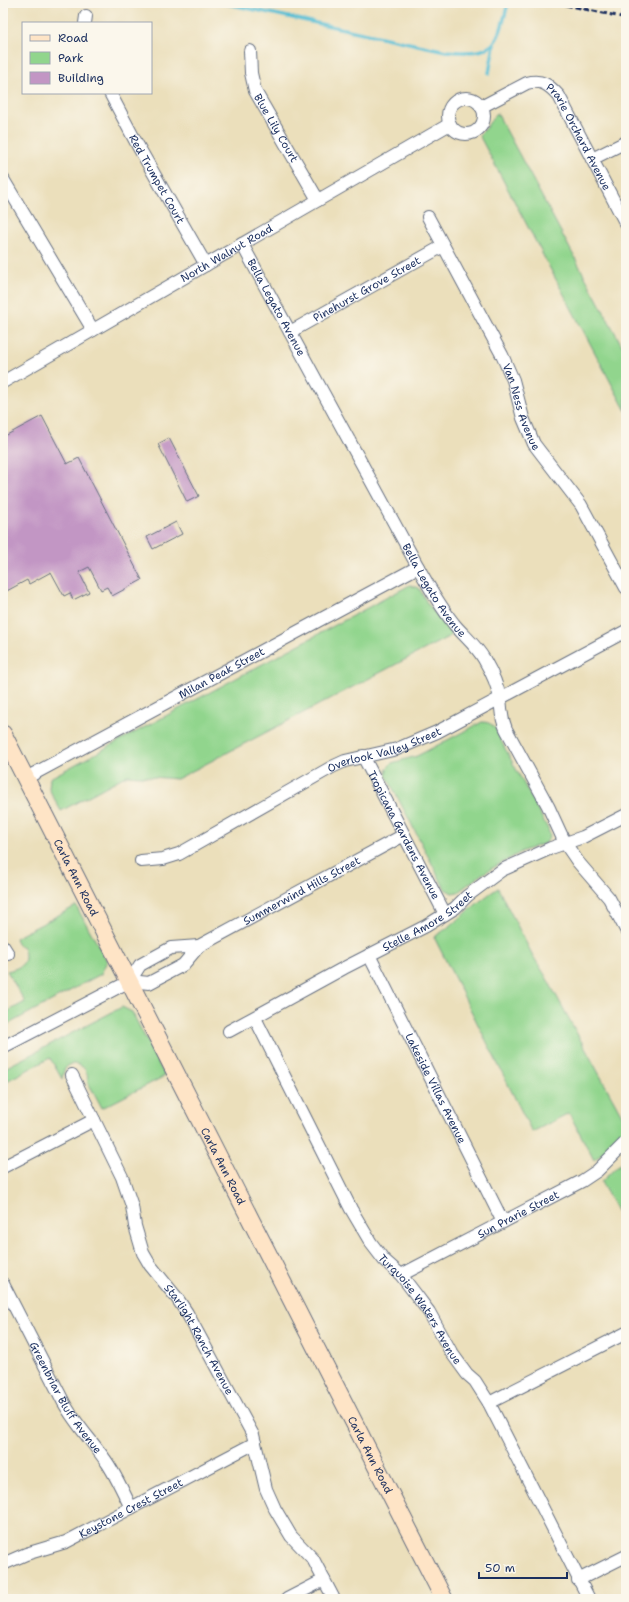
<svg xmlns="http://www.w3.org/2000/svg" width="629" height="1602" font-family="'Shantell Sans',sans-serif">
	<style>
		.green { fill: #91d58d; stroke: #568276 }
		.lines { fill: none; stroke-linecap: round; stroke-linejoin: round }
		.stream { stroke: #56bed4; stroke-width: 3.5 }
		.building { fill: #c296c4 }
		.street-casing { stroke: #646d7f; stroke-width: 14 }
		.secondary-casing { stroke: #646d7f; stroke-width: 19 }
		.street { stroke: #fff; stroke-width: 12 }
		.secondary { stroke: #fee4c6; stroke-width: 17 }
		.rail { stroke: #1b2f5e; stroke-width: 3; stroke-dasharray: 6 3; stroke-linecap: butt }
		.labels { text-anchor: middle; stroke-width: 3; stroke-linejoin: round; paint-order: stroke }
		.street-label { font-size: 11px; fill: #1b2f5e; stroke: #fbf7ec }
	</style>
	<rect width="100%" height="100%" fill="#fbf7ec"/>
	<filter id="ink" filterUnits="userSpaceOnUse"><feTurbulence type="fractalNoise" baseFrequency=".025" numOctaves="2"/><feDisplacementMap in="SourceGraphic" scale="8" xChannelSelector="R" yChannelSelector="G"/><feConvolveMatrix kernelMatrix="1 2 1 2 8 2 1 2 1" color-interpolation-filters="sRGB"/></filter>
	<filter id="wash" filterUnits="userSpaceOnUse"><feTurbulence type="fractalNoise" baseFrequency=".012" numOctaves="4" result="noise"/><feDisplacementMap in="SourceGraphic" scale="16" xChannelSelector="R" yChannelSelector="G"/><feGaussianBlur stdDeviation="0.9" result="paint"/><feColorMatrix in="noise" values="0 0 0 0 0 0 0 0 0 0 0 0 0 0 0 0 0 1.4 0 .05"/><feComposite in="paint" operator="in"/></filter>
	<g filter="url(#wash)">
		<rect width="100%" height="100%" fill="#ebdfbb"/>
		<g class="green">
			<path d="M 497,113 L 626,353 L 626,411 L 479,135 C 487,129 490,120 497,113 Z"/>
			<path d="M 410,585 L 419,588 L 427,603 L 452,635 L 177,779 L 127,775 L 61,811 L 49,789 L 50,778 Z"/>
			<path d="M 482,722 C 494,722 497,730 500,739 L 548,829 L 550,836 L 546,843 L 523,851 L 482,874 L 458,892 L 452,893 L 445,889 L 386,775 L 387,768 L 392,763 L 417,756 Z"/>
			<path d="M 498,888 L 533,956 L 545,975 L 626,1123 L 626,1132 L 594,1160 L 569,1113 L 532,1132 L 434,937 C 457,923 475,903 498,888 Z"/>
			<path d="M 76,906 L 107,961 L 101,974 L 3,1027 L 3,1014 L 25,1002 L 7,971 C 21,968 29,963 23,947 L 17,944 L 15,938 Z"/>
			<path d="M 122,1007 L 132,1012 L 165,1076 L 102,1108 C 98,1100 93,1091 88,1083 C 87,1080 88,1077 87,1074 C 85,1066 76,1062 69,1065 C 64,1068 63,1073 62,1079 L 50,1058 L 3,1083 L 3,1069 Z"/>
			<path d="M 626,1158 L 626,1227 L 601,1182 Z"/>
		</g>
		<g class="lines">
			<g class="stream">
				<path d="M 223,3 L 446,51 C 495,55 497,48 508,3"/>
				<path d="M 489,73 L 494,45"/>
			</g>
		</g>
		<g id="blocks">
			<g class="building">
				<path d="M 42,416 L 67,464 L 79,458 L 142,580 L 112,596 L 107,587 L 101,590 L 89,567 L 79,572 L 89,592 L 73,600 L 70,593 L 64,596 L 51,572 L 29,584 L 27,580 L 3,593 L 3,437 Z"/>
				<path d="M 169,438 L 199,496 L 187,502 L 158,444 Z"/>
				<path d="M 176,522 L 182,534 L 153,549 L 147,537 Z"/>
			</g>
		</g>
	</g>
	<g filter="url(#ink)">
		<use href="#blocks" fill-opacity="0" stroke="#646d7f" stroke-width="1"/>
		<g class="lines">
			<g class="street-casing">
				<g id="street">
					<path d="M 85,23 L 86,16"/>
					<path id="s1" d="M 250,51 L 251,73 L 255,91 L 318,200"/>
					<path id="s2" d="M 110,93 L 138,146 L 206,265"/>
					<circle cx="466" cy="116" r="18"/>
					<path id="s3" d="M 481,107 L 527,83 C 542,79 549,85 559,96 L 626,224"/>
					<path d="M 592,159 L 626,142"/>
					<path d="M 3,179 L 93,330"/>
					<path id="s4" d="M 428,217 L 502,355 L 513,380 L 523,418 L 534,444 L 581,505 L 626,588"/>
					<path id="s5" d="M 242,244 L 418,567 C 429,587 440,606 454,624 C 464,636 476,645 484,659 C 491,671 498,686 500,699 C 502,712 500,715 506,729 L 548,806 L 565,843 L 578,862 L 609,898 L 626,930"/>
					<path id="s6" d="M 290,332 L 443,246"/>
					<path id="s7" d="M 3,382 L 450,124"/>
					<path id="s8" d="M 363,756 L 445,914"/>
					<path id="s9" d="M 26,778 L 418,567"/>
					<path id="s10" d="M 141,861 L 163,859 L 179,854 L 332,767 L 345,761 L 397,749 L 437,732 L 626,631"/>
					<path d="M 3,946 L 8,954"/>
					<path id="s11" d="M 369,955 L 503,1222"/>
					<path id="s12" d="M 130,981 L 149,983 L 183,965 L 199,946 L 404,835"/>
					<path d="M 130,981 L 140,965 L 171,948 L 199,946"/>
					<path id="s13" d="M 255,1018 L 351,1209 L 371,1243 L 384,1260 L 401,1275 L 417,1296 L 429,1312 L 451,1352 L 467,1374 L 475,1381 L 489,1403 L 589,1599"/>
					<path id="s14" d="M 229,1031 L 344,968 L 426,926 L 455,908 L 467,896 L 502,870 L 551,848 L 583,837 L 626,815"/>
					<path d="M 3,1047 L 130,981"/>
					<path id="s15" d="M 72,1075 L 122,1177 L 132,1206 L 135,1226 L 143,1253 L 150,1265 L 177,1298 L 187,1313 L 253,1435 L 266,1489 L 275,1509 L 291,1536 L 313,1559 L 334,1599"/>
					<path d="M 3,1167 L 94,1120"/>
					<path id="s16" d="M 401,1275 L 582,1181 L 597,1171 L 626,1142"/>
					<path id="s17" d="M 3,1284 L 64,1403 C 76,1425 94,1443 108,1464 C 117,1478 124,1493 131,1508"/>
					<path d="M 489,1403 L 626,1333"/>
					<path id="s18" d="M 3,1564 L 26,1554 L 66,1542 L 255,1443"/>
					<path d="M 578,1580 L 626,1556"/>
					<path d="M 287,1599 L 324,1580"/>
				</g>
			</g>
			<g class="secondary-casing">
				<g id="secondary">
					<path id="s19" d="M 3,734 L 444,1599"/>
				</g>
			</g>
			<use href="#street" class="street"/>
			<use href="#secondary" class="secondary"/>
			<path class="rail" d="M 557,3 L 626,18"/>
		</g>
	</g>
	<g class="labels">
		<g class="street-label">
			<text dy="4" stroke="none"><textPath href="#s1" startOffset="83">Blue Lily Court</textPath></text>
			<text dy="4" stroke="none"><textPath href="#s3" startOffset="134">Prarie Orchard Avenue</textPath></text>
			<text dy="4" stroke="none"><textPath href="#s2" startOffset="98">Red Trumpet Court</textPath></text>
			<text dy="4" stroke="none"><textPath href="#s7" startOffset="258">North Walnut Road</textPath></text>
			<text dy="4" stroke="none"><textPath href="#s6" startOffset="88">Pinehurst Grove Street</textPath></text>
			<text dy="4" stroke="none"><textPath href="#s5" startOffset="72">Bella Legato Avenue</textPath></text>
			<text dy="4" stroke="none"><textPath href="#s4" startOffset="212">Van Ness Avenue</textPath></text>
			<text dy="4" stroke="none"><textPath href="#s5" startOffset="396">Bella Legato Avenue</textPath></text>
			<text dy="4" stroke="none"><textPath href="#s9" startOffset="222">Milan Peak Street</textPath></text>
			<text dy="4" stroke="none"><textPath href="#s10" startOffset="270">Overlook Valley Street</textPath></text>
			<text dy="4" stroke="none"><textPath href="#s8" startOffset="89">Tropicana Gardens Avenue</textPath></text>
			<text dy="4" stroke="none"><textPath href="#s19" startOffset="161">Carla Ann Road</textPath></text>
			<text dy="4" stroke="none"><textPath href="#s12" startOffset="199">Summerwind Hills Street</textPath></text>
			<text dy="4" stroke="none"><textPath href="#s14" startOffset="227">Stelle Amore Street</textPath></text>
			<text dy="4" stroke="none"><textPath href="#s11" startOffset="149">Lakeside Villas Avenue</textPath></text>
			<text dy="4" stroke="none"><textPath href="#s19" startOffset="485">Carla Ann Road</textPath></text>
			<text dy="4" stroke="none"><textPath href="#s16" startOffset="132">Sun Prarie Street</textPath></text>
			<text dy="4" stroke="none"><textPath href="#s13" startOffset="336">Turquoise Waters Avenue</textPath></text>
			<text dy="4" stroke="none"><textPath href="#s15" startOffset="296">Starlight Ranch Avenue</textPath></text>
			<text dy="4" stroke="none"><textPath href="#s17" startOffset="130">Greenbriar Bluff Avenue</textPath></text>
			<text dy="4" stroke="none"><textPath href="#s19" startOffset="809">Carla Ann Road</textPath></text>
			<text dy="4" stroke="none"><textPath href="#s18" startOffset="140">Keystone Crest Street</textPath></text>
		</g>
	</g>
	<rect width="629" height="1602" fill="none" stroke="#fbf7ec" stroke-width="16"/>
	<rect x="22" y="22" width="130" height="72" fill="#fbf7ec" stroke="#a1a7b3"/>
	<rect x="30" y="35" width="20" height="6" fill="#fee4c6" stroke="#a1a7b3"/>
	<text x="58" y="42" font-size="12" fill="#1b2f5e">Road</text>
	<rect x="30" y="52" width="20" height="12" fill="#91d58d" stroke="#a1a7b3"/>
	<text x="58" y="62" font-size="12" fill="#1b2f5e">Park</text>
	<rect x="30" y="72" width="20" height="12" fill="#c296c4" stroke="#a1a7b3"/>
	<text x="58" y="82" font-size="12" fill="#1b2f5e">Building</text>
	<path d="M479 1572v6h88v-6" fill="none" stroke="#1b2f5e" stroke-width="2"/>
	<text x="485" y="1572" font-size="12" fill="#1b2f5e" stroke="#fbf7ec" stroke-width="3" paint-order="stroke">50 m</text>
</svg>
